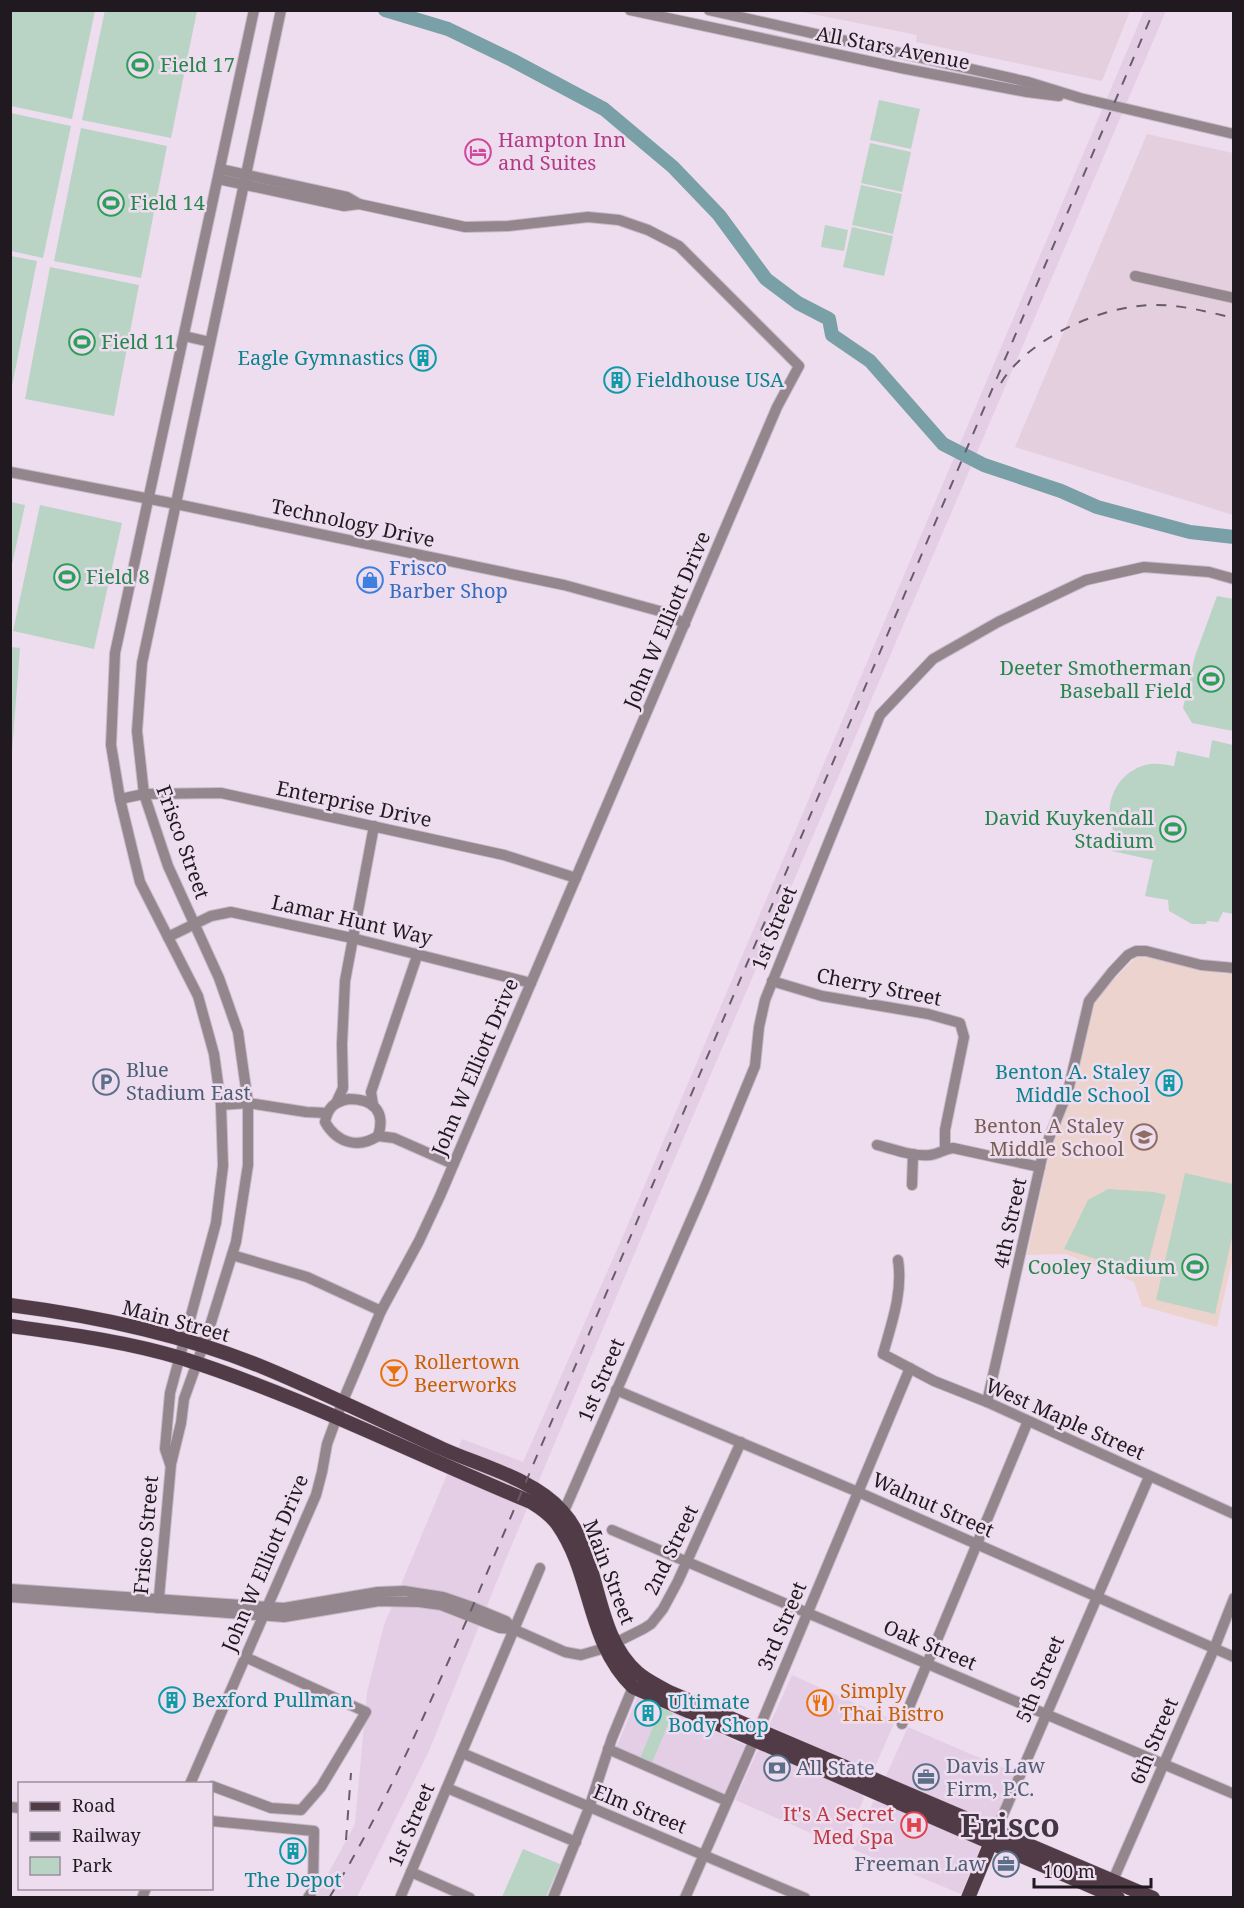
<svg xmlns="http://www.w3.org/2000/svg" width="1244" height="1908" font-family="'Noto Serif',serif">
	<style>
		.built { fill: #e4cee6 }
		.industrial { fill: #e3cfde }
		.education { fill: #edd3cd }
		.green { fill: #b9d4c5 }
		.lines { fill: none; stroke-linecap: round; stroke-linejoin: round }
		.river { stroke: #79a0a7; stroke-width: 14 }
		.minor-casing { stroke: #c9baca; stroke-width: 12 }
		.major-casing { stroke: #c9baca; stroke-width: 15 }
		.minor { stroke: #93868d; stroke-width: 10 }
		.major { stroke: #513b47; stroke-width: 14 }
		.rail { stroke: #675d68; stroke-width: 2; stroke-dasharray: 10 10; stroke-linecap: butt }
		.labels { text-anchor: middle; stroke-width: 5; stroke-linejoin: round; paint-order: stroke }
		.street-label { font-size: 20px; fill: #201a20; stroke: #eeddef }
		.leisure-label { font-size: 20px; fill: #27864d; stroke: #eeddef; text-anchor: start }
		.hotel-label { font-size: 20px; fill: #b23c85; stroke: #eeddef; text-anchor: start }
		.culture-label { font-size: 20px; fill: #0d838f; stroke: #eeddef; text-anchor: start }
		.shop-label { font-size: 20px; fill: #366cbe; stroke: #eeddef; text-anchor: start }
		.service-label { font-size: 20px; fill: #4e5e75; stroke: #eeddef; text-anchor: start }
		.education-label { font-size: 20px; fill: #785e54; stroke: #eeddef; text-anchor: end }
		.food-label { font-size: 20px; fill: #c56008; stroke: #eeddef; text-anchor: start }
		.health-label { font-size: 20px; fill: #be3a42; stroke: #eeddef; text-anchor: end }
		.town-label { font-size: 32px; font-weight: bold; fill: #433644; stroke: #eeddef }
	</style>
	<rect width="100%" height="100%" fill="#eeddef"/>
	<g class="built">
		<path d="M 1144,11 L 1166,11 L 658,1198 L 505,1561 L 429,1751 L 357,1897 L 315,1898 L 355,1824 L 367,1692 L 384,1625 L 462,1439 L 523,1462 L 623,1236 Z"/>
		<path d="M 792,1675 L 895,1721 L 874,1769 L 872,1771 L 769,1726 Z"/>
		<path d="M 638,1696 L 661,1707 L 640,1758 L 616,1748 Z"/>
		<path d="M 673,1713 L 745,1745 L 725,1794 L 652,1763 Z"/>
		<path d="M 908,1727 L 1015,1773 L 995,1819 L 986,1821 L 885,1778 Z"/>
		<path d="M 762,1749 L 860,1791 L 864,1798 L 843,1847 L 735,1800 L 758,1750 Z"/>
		<path d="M 879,1800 L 978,1843 L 980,1849 L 961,1894 L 852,1849 L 873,1802 Z"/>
	</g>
	<g class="industrial">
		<path d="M 797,11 L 1130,11 L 1102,81 L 916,42 L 917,35 Z"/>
		<path d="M 1147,134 L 1233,153 L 1233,515 L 1015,447 Z"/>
	</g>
	<path class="education" d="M 1138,955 L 1225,974 L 1233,973 L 1234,1252 L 1217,1327 L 1142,1306 L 1134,1282 L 1066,1254 L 1027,1255 L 1049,1156 L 1076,1082 L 1095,999 Z"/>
	<g class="green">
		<path d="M 11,10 L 95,11 L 72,119 L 11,106 Z"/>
		<path d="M 105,10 L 197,11 L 171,138 L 82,120 Z"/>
		<path d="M 879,100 L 920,109 L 911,149 L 870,140 Z"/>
		<path d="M 11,113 L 71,126 L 43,258 L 11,251 Z"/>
		<path d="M 81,128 L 167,146 L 141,278 L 54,261 Z"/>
		<path d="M 870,143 L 911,152 L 902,192 L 861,183 Z"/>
		<path d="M 861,185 L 902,194 L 893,234 L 852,225 Z"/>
		<path d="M 825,225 L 848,230 L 844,251 L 821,247 Z"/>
		<path d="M 852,227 L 893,236 L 884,276 L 843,267 Z"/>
		<path d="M 11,256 L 37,261 L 11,391 L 10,256 Z"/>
		<path d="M 50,267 L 139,285 L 114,416 L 25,399 Z"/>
		<path d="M 11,502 L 25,505 L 11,569 L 10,502 Z"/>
		<path d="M 40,505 L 122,523 L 94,649 L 13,631 Z"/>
		<path d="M 1217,596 L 1233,599 L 1233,731 L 1192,723 L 1183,708 L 1195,656 Z"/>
		<path d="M 11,647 L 20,648 L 11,765 L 10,647 Z"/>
		<path d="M 1212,740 L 1233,745 L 1233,914 L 1223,912 L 1218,922 L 1207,921 L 1206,924 L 1192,924 L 1169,911 L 1168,900 L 1145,896 L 1153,860 L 1112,851 L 1114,841 L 1119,841 C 1098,812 1114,770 1150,764 C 1158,763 1166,765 1174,766 L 1177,751 L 1209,758 Z"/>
		<path d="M 1185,1173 L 1233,1184 L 1233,1233 L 1215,1314 L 1156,1300 Z"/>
		<path d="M 1108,1189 L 1154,1192 L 1166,1195 L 1147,1267 L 1135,1271 L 1064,1249 L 1088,1200 Z"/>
		<path d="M 661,1707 L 673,1713 L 652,1763 L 640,1758 Z"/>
		<path d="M 523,1849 L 560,1864 L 546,1897 L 502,1897 Z"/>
	</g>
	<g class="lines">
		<path class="river" d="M 385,10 L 448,29 L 512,60 L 604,109 L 673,167 L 719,215 L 766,279 L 798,303 L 829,319 L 832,335 L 870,361 L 943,444 L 984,465 L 1061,491 L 1097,507 L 1190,532 L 1234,537"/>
		<g class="minor-casing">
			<g id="minor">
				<path d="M 630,10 L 901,68 L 1027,92 L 1059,96"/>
				<path d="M 709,10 L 1028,82 L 1080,98 L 1234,134"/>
				<path d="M 218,179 L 344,206 L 359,204"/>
				<path d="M 1135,276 L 1234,298"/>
				<path d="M 184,336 L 210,342"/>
				<path d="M 10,472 L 176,504 L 564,585 L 663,612 L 685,624"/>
				<path d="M 120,799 L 144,794 L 221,793 L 504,855 L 576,878"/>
				<path d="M 168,937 L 211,916 L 231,912 L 352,938 L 531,983"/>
				<path d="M 772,981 L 822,996 L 928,1014 L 960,1023 L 964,1037 L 945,1130 L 945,1149"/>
				<path d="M 349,1099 C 374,1099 386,1112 378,1136 C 358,1149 337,1143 325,1122 C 328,1107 334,1102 349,1099 Z"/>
				<path d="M 337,1101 L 343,1088 L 342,1044 L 345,981 L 374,826"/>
				<path d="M 221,1105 L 248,1103 L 306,1112 L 327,1113"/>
				<path d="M 373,1105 L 371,1092 L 418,953"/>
				<path d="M 378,1136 L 394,1138 L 453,1164"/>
				<path d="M 877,1145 C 893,1149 913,1157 930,1155 C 939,1154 944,1149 953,1148 L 1040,1167"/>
				<path d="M 912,1185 L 913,1154"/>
				<path d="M 232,1255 L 307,1277 L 381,1311"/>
				<path d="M 898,1260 C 903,1292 892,1322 883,1354 L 934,1381 L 987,1402 L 1234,1514"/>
				<path d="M 616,1390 L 858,1492 L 1234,1657"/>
				<path d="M 987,1402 L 1043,1153 L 1068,1091 L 1089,1001 L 1112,972 L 1128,955 L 1136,951 L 1146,951 L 1201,965 L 1234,968"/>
				<path d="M 170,1464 L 165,1449 L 170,1393 L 216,1223 L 223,1166 L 221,1105 L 214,1054 L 198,996 L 140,882 L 120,799 L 111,745 L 115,653 L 254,10"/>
				<path d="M 561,1518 L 704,1190 L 755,1066 L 759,1027 L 765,1000 L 880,715 L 933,659 L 998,622 L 1086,580 L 1144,567 L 1209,572 L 1234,579"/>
				<path d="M 612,1530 L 1234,1794"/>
				<path d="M 10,1589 L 284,1608 L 378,1592 L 404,1591 L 443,1597 L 472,1607 L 506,1621 L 513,1629"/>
				<path d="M 10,1597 L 284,1617 L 379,1601 L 419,1602 L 441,1605 L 500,1628 L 513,1629 L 565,1652 L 581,1655 L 605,1648 L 643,1629 L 651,1624 L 663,1609 L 678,1581 L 741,1442"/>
				<path d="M 158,1608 L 171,1464 L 181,1423 L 184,1399 L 209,1329 L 236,1242 L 248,1165 L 248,1103 L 238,1032 L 219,978 L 168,866 L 144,794 L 137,731 L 142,663 L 281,10"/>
				<path d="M 902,1724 L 1028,1421"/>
				<path d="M 608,1749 L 727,1801"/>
				<path d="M 462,1753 L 805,1898"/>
				<path d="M 190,1784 L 316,1495 L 322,1472 L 327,1444 L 342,1403 L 381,1311 L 419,1241 L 440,1196 L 777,407 L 799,366 L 679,246 L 648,230 L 619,220 L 588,217 L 508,226 L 465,227 L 359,204 L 347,197 L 220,169"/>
				<path d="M 212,1786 L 271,1808 L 301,1810 L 321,1787 L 366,1712 L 245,1657"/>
				<path d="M 447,1788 L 576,1842"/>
				<path d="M 10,1807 L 20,1808"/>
				<path d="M 212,1821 L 314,1831 L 313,1890 L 308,1898"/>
				<path d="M 996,1831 L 1149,1477"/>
				<path d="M 411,1872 L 470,1898"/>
				<path d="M 1110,1887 L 1214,1649 L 1234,1598"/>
				<path d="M 142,1898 L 146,1888"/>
				<path d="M 400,1898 L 540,1568"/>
				<path d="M 553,1898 L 589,1808 L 612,1738 L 633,1687"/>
				<path d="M 685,1898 L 759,1729 L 910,1368"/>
			</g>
		</g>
		<g class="major-casing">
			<g id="major">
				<path d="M 10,1305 C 96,1316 185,1335 265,1368 C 325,1393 384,1422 443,1449 C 481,1466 534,1479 562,1511 C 602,1555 592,1634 638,1673 C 647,1681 659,1686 669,1692 L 1153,1898"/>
				<path d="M 10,1326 C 68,1334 125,1341 181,1358 C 301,1396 414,1454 531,1502 C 541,1508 551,1515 558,1525 C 593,1575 586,1641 633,1687 L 1118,1898"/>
				<path d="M 968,1898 L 994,1835"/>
			</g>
		</g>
		<use href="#minor" class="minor"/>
		<use href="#major" class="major"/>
		<g class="rail">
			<path d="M 1001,383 C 1028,338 1105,304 1156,305 C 1183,305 1208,312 1234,318"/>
			<path d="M 346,1840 L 351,1773"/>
			<path d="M 329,1898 C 385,1808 426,1711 469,1615 L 1154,10"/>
		</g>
	</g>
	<defs>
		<g id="stadium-ring" transform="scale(1.35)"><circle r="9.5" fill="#eeddef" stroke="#2e9e5b" stroke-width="1.5"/><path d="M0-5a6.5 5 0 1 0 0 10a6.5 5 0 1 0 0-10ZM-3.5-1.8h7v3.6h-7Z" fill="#2e9e5b"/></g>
		<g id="hotel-ring" transform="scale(1.35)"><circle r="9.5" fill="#eeddef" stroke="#d1479c" stroke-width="1.5"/><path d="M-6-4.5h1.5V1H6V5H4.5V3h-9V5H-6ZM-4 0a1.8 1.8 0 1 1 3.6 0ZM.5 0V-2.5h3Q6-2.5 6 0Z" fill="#d1479c"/></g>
		<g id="building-ring" transform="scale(1.35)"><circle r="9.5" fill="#eeddef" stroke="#0f9aa8" stroke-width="1.5"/><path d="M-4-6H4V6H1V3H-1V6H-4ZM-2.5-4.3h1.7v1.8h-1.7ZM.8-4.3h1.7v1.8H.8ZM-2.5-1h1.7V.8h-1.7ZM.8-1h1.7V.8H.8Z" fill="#0f9aa8"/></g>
		<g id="shop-ring" transform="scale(1.35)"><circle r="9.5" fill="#eeddef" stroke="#3f7fe0" stroke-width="1.5"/><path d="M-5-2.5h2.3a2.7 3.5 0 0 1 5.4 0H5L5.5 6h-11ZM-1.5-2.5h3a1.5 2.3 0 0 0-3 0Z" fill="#3f7fe0"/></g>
		<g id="parking-ring" transform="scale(1.35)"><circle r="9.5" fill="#eeddef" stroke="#5c6f8a" stroke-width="1.5"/><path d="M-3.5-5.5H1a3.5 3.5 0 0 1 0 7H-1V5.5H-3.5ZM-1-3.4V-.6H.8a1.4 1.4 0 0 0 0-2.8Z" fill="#5c6f8a"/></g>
		<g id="school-ring" transform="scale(1.35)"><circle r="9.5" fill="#eeddef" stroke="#8d6e63" stroke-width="1.5"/><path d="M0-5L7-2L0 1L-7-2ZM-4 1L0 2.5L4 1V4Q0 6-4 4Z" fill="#8d6e63"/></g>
		<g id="bar-ring" transform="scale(1.35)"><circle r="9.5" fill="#eeddef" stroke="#e8710a" stroke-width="1.5"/><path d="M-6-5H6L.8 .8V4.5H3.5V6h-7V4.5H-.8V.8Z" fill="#e8710a"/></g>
		<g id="restaurant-ring" transform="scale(1.35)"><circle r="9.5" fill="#eeddef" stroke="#e8710a" stroke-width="1.5"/><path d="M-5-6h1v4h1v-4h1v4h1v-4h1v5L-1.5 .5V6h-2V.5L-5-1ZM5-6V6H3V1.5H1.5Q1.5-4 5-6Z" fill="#e8710a"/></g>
		<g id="bank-ring" transform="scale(1.35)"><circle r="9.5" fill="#eeddef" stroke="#5c6f8a" stroke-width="1.5"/><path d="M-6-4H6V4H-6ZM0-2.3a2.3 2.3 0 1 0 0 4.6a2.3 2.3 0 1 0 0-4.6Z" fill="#5c6f8a"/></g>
		<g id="office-ring" transform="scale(1.35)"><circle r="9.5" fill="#eeddef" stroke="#5c6f8a" stroke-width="1.5"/><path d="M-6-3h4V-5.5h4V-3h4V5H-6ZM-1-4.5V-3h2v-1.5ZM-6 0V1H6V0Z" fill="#5c6f8a"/></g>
		<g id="hospital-ring" transform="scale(1.35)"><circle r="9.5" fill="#eeddef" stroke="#e0444e" stroke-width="1.5"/><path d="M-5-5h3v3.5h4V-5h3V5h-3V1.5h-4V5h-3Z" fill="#e0444e"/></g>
	</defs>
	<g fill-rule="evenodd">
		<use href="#stadium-ring" x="140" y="65"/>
		<use href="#hotel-ring" x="478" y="152"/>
		<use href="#stadium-ring" x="111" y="203"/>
		<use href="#stadium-ring" x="82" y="342"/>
		<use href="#building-ring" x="423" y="358"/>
		<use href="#building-ring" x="617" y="380"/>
		<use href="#stadium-ring" x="67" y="577"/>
		<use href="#shop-ring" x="370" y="580"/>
		<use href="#stadium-ring" x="1211" y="679"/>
		<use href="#stadium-ring" x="1173" y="829"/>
		<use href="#parking-ring" x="106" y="1082"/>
		<use href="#building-ring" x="1169" y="1083"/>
		<use href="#school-ring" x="1144" y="1137"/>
		<use href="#stadium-ring" x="1195" y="1267"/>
		<use href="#bar-ring" x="394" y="1373"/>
		<use href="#building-ring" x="172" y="1700"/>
		<use href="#restaurant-ring" x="820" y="1703"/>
		<use href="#building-ring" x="648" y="1713"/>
		<use href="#bank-ring" x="777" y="1768"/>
		<use href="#office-ring" x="926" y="1777"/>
		<use href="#hospital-ring" x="914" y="1825"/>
		<use href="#building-ring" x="293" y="1851"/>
		<use href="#office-ring" x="1006" y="1864"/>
	</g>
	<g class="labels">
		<g class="street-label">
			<text transform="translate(893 48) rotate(11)" y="7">All Stars Avenue</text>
			<text transform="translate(353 523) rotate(12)" y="7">Technology Drive</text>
			<text transform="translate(667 620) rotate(-67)" y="7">John W Elliott Drive</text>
			<text transform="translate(354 804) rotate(12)" y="7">Enterprise Drive</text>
			<text transform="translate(183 842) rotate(70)" y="7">Frisco Street</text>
			<text transform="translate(352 920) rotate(13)" y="7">Lamar Hunt Way</text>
			<text transform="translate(774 928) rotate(-68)" y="7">1st Street</text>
			<text transform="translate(879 987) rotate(11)" y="7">Cherry Street</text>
			<text transform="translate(475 1067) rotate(-67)" y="7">John W Elliott Drive</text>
			<text transform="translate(1010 1223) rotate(-78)" y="7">4th Street</text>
			<text transform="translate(176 1321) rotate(15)" y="7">Main Street</text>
			<text transform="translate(601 1380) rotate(-67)" y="7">1st Street</text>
			<text transform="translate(1065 1419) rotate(24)" y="7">West Maple Street</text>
			<text transform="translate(933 1505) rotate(24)" y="7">Walnut Street</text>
			<text transform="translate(146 1535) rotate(-85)" y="7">Frisco Street</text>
			<text transform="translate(671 1550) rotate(-64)" y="7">2nd Street</text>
			<text transform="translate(265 1563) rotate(-67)" y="7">John W Elliott Drive</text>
			<text transform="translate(609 1572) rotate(69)" y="7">Main Street</text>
			<text transform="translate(782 1626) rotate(-67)" y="7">3rd Street</text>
			<text transform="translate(930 1645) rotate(23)" y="7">Oak Street</text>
			<text transform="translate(1040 1679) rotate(-67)" y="7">5th Street</text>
			<text transform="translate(1154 1741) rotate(-67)" y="7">6th Street</text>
			<text transform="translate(640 1809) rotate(22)" y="7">Elm Street</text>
			<text transform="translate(411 1825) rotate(-67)" y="7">1st Street</text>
		</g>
		<g class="leisure-label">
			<text x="160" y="72">Field 17</text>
			<text x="130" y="210">Field 14</text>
			<text x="101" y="349">Field 11</text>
			<text x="86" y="584">Field 8</text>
			<text x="1192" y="675" text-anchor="end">Deeter Smotherman<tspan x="1192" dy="23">Baseball Field</tspan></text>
			<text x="1154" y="825" text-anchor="end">David Kuykendall<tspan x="1154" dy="23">Stadium</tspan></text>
			<text x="1176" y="1274" text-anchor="end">Cooley Stadium</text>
		</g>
		<g class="hotel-label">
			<text x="498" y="147">Hampton Inn<tspan x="498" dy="23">and Suites</tspan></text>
		</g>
		<g class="culture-label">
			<text x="404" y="365" text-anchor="end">Eagle Gymnastics</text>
			<text x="636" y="387">Fieldhouse USA</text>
			<text x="1150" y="1079" text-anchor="end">Benton A. Staley<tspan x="1150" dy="23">Middle School</tspan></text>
			<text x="192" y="1707">Bexford Pullman</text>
			<text x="668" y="1709">Ultimate<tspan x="668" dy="23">Body Shop</tspan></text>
			<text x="293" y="1887" text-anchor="middle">The Depot</text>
		</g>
		<g class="shop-label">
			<text x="389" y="575">Frisco<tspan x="389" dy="23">Barber Shop</tspan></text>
		</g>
		<g class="service-label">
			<text x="126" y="1077">Blue<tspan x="126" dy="23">Stadium East</tspan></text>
			<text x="946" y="1773">Davis Law<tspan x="946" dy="23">Firm, P.C.</tspan></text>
			<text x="796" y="1775">All State</text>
			<text x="986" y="1871" text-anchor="end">Freeman Law</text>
		</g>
		<g class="education-label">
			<text x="1124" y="1133">Benton A Staley<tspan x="1124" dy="23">Middle School</tspan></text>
		</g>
		<g class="food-label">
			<text x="414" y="1369">Rollertown<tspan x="414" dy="23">Beerworks</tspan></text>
			<text x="840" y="1698">Simply<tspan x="840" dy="23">Thai Bistro</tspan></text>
		</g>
		<g class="health-label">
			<text x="894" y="1821">It's A Secret<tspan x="894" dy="23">Med Spa</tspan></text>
		</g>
		<g class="town-label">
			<text x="1010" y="1837">Frisco</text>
		</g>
	</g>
	<rect width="1244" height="1908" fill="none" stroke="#201a20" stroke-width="24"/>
	<rect x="18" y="1782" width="195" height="108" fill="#eeddef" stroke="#9c8f9c" stroke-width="1.5"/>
	<rect x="30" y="1802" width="30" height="9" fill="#513b47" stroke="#9c8f9c" stroke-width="1.5"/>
	<text x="72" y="1812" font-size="18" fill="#201a20">Road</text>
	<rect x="30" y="1832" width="30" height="9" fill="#675d68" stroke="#9c8f9c" stroke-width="1.5"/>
	<text x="72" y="1842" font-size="18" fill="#201a20">Railway</text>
	<rect x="30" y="1857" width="30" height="18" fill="#b9d4c5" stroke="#9c8f9c" stroke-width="1.5"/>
	<text x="72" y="1872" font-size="18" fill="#201a20">Park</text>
	<path d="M1034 1878v9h117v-9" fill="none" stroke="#201a20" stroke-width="3"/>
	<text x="1043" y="1878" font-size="18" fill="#201a20" stroke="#eeddef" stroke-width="4.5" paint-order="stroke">100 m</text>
</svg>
